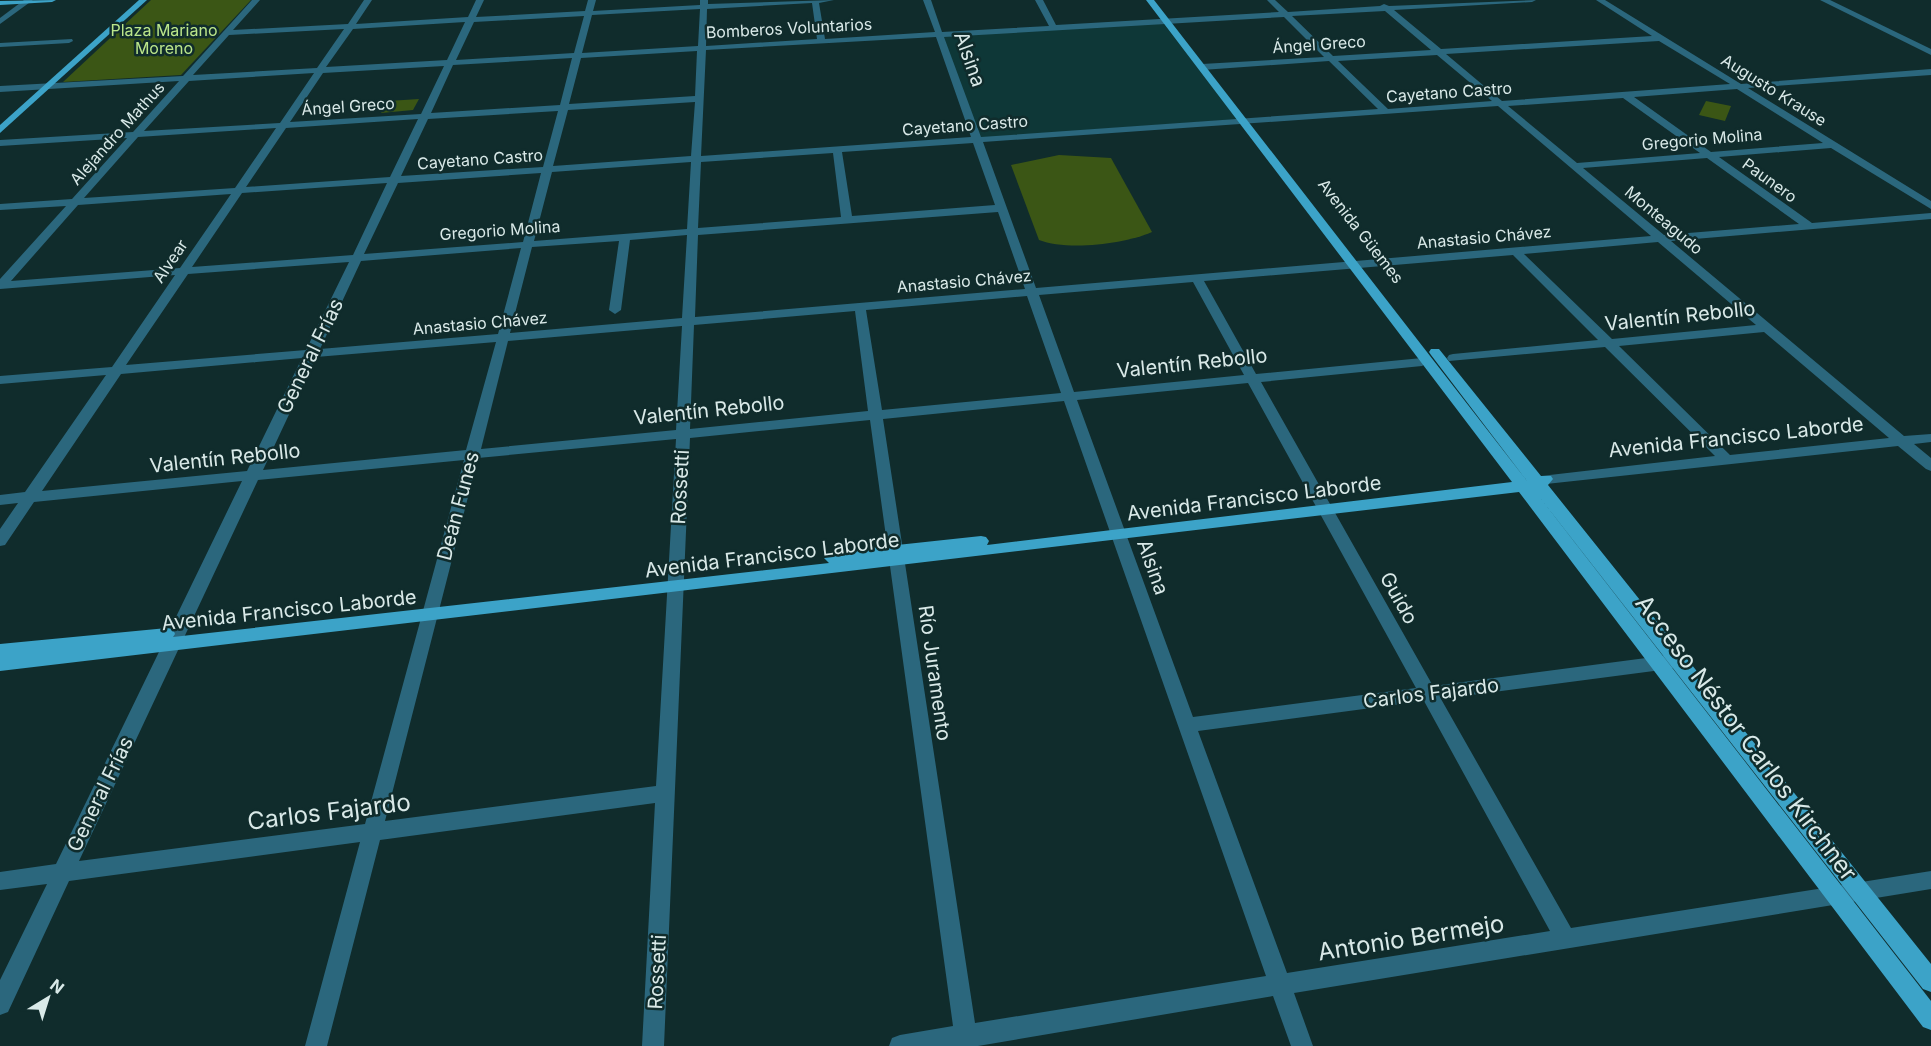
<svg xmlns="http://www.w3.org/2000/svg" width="1931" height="1046" font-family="Inter,sans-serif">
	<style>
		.built { fill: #0e3737 }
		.green { fill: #3b5615 }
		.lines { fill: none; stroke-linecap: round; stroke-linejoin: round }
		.minor { fill: #2b677d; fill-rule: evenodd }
		.major { fill: #3ca3c8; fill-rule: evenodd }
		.labels { text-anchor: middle; stroke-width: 5; stroke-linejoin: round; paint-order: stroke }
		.far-street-label { font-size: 16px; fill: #d9e9e8; stroke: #102c2c }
		.far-park-label { font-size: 16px; fill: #bbe68a; stroke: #102c2c }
		.street-label { font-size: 20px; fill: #d9e9e8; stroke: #102c2c }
		.near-street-label { font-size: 24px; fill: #d9e9e8; stroke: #102c2c }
	</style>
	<rect width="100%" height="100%" fill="#102c2c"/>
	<path class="built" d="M 1163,23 L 1238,119 L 980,138 L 943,36 Z"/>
	<g class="green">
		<path d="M 151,0 L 251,0 L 181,75 L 63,82 Z"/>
		<path d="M 419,99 L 413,110 L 381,113 L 388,101 Z"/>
		<path d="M 1706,101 L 1731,106 L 1725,121 L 1699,115 Z"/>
		<path d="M 1059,155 L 1111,158 L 1152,232 C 1125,244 1067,251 1039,240 L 1011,165 Z"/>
	</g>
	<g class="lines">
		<g class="minor">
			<path d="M 24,0 L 33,0 L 0,24 L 0,18 Z"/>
			<path d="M 252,0 L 260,0 L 233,30 L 348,24 L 364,0 L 372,0 L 356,24 L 468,17 L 476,0 L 484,0 L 476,17 L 585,11 L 588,0 L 596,0 L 593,11 L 700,5 L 700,0 L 708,0 L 708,4 L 834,0 L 819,3 L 825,39 L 935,32 L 923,0 L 931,0 L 942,32 L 1049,26 L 1035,0 L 1043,0 L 1056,25 L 1279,12 L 1267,0 L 1275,0 L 1288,12 L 1380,6 L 1384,4 L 1389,6 L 1536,0 L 1532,2 L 1394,10 L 1441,49 L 1652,36 L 1596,0 L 1605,0 L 1741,84 L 1931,69 L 1931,75 L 1748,88 L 1931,201 L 1931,209 L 1831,148 L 1719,157 L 1812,223 L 1931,213 L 1931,219 L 1671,241 L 1904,436 L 1931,434 L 1931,442 L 1914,444 L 1931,458 L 1931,471 L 1926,469 L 1898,446 L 1546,484 L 1539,479 L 1541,476 L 1715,456 L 1605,347 L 1449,361 L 1447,358 L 1449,355 L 1453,354 L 1598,340 L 1513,255 L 1204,281 L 1256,374 L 1422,358 L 1428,362 L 1422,366 L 1261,382 L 1433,686 L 1669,655 L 1675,657 L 1677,662 L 1675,667 L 1669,669 L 1441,699 L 1571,928 L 1931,871 L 1931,889 L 1294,993 L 1313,1046 L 1291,1046 L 1273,996 L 978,1046 L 889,1046 L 892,1038 L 900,1035 L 953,1026 L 870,420 L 690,438 L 664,1046 L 642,1046 L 655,803 L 380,840 L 327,1046 L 305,1046 L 360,842 L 69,881 L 8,1012 L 0,1015 L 0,980 L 47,884 L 0,890 L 0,872 L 56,864 L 242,481 L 34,502 L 5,545 L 0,546 L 0,529 L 18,503 L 0,505 L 0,495 L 25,492 L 106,375 L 0,384 L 0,376 L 112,367 L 175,275 L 0,289 L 0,279 L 66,206 L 0,210 L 0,204 L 72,199 L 127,138 L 0,146 L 0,140 L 133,132 L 179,81 L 0,92 L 0,86 L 183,76 ZM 812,3 L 817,39 L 706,46 L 707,9 ZM 700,9 L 698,46 L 582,53 L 592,15 ZM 1385,11 L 1431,50 L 1333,56 L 1292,16 ZM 584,16 L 574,53 L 456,60 L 474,22 ZM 1284,17 L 1324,57 L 1202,64 L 1198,67 L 1202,70 L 1329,61 L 1378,109 L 981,137 L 944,37 ZM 465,22 L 447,60 L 326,67 L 353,29 ZM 344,29 L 317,68 L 193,75 L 229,35 ZM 936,37 L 971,137 L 701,156 L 706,50 ZM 1659,41 L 1730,84 L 1502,101 L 1446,54 ZM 697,51 L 695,96 L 569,104 L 581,58 ZM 1437,55 L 1492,101 L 1388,109 L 1338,61 ZM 572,58 L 560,105 L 431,113 L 453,65 ZM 444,66 L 421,114 L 290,122 L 323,73 ZM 314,73 L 280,123 L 144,131 L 189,81 ZM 1737,89 L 1823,143 L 1711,152 L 1634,97 ZM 1623,98 L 1700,153 L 1577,163 L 1508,106 ZM 695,102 L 691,156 L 553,166 L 568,110 ZM 1498,106 L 1651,236 L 1036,288 L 983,142 ZM 558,111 L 543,167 L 401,176 L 428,119 ZM 418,119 L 390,177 L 246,187 L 286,128 ZM 276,128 L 235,188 L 84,198 L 138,137 ZM 973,143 L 995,205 L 852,216 L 842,152 ZM 833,153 L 841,217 L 698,228 L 701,162 ZM 1707,158 L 1799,224 L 1664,235 L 1583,168 ZM 691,162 L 687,229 L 534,241 L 552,172 ZM 541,173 L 523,242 L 364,254 L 398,183 ZM 387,183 L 353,255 L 192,267 L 242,193 ZM 231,194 L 180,268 L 11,281 L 78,205 ZM 998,212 L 1025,289 L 695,317 L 698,235 ZM 687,235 L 682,318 L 510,333 L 532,247 L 619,241 L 609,310 L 615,314 L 621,310 L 630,240 ZM 1658,242 L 1756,325 L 1612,339 L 1524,254 ZM 521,248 L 498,334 L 320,349 L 361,261 ZM 349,262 L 306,350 L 126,365 L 188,274 ZM 1193,282 L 1244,375 L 1074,392 L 1039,295 ZM 1027,296 L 1061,393 L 882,410 L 866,310 ZM 855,311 L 868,411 L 690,429 L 694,325 ZM 682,326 L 676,430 L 481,449 L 508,341 ZM 1764,332 L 1889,438 L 1730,455 L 1619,346 ZM 496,342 L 466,450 L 263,470 L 316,357 ZM 302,358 L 247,471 L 42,491 L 121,374 ZM 1248,383 L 1416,688 L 1193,717 L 1077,400 ZM 1064,401 L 1266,976 L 975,1023 L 883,419 ZM 676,439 L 656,786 L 385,821 L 478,458 ZM 464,460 L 365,824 L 79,861 L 258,480 ZM 1424,701 L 1550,931 L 1287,973 L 1198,731 Z"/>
			<path d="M 1820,0 L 1830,0 L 1931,49 L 1931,55 Z"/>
			<path d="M 72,39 L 73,41 L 69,43 L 0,47 L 0,43 Z"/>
		</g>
		<g class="major">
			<path d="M 56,0 L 52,2 L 0,5 L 0,1 Z"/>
			<path d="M 139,0 L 147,0 L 0,133 L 0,125 Z"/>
			<path d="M 1146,0 L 1154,0 L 1527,481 L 1431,355 L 1429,352 L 1431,349 L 1439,349 L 1541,476 L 1551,476 L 1553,479 L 1548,485 L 1931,964 L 1931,992 L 1923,989 L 1534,490 L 1931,1001 L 1931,1030 L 1923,1027 L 1519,492 L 0,671 L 0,644 L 167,628 L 173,629 L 175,634 L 173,637 L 829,563 L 824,558 L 827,554 L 832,552 L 981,536 L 986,537 L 989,541 L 987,545 L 1512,482 Z"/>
		</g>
	</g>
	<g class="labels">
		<g class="far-street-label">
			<text transform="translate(789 28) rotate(-3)" y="6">Bomberos Voluntarios</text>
			<text transform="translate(1319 44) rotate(-4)" y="6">Ángel Greco</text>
			<text transform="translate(1774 90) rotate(32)" y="6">Augusto Krause</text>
			<text transform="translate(1449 92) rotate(-4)" y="6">Cayetano Castro</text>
			<text transform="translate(348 106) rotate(-4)" y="6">Ángel Greco</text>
			<text transform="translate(965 125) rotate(-4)" y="6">Cayetano Castro</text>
			<text transform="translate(117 133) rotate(-48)" y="6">Alejandro Mathus</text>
			<text transform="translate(1702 139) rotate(-5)" y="6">Gregorio Molina</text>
			<text transform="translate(480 159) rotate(-4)" y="6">Cayetano Castro</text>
			<text transform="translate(1770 180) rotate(36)" y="6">Paunero</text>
			<text transform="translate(1664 220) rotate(40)" y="6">Monteagudo</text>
			<text transform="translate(500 230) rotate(-4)" y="6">Gregorio Molina</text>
			<text transform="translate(1361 231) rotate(52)" y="6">Avenida Güemes</text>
			<text transform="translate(1484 237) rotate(-5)" y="6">Anastasio Chávez</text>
			<text transform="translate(170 261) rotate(-56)" y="6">Alvear</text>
			<text transform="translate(964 281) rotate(-5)" y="6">Anastasio Chávez</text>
			<text transform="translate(480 323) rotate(-5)" y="6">Anastasio Chávez</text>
		</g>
		<g class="far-park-label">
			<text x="164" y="36">Plaza Mariano<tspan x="164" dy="18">Moreno</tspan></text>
		</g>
		<g class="street-label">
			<text transform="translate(970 59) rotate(70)" y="7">Alsina</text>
			<text transform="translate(1680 316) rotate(-6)" y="7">Valentín Rebollo</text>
			<text transform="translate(310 356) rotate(-64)" y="7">General Frías</text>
			<text transform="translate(1192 363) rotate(-6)" y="7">Valentín Rebollo</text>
			<text transform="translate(709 410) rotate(-6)" y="7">Valentín Rebollo</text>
			<text transform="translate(1736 437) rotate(-6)" y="7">Avenida Francisco Laborde</text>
			<text transform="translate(225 458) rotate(-6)" y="7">Valentín Rebollo</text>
			<text transform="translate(680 487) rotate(-87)" y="7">Rossetti</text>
			<text transform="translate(1254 498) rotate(-7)" y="7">Avenida Francisco Laborde</text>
			<text transform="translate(458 506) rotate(-75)" y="7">Deán Funes</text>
			<text transform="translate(772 555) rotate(-7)" y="7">Avenida Francisco Laborde</text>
			<text transform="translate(1153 567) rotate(70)" y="7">Alsina</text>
			<text transform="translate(1399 598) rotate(61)" y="7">Guido</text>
			<text transform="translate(289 610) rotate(-6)" y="7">Avenida Francisco Laborde</text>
			<text transform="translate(935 673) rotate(82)" y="7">Río Juramento</text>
			<text transform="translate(1431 693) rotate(-7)" y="7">Carlos Fajardo</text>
			<text transform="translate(100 794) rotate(-64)" y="7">General Frías</text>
			<text transform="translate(657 972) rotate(-87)" y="7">Rossetti</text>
		</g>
		<g class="near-street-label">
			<text transform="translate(1746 738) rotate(53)" y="8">Acceso Néstor Carlos Kirchner</text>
			<text transform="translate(329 812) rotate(-7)" y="8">Carlos Fajardo</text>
			<text transform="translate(1411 938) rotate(-9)" y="8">Antonio Bermejo</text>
		</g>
	</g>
	<g transform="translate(48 998) rotate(38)" stroke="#102c2c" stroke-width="4.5" paint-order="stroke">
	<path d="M0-4.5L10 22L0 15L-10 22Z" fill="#d9e9e8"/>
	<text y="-9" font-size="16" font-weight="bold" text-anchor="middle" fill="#d9e9e8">N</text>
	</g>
</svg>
